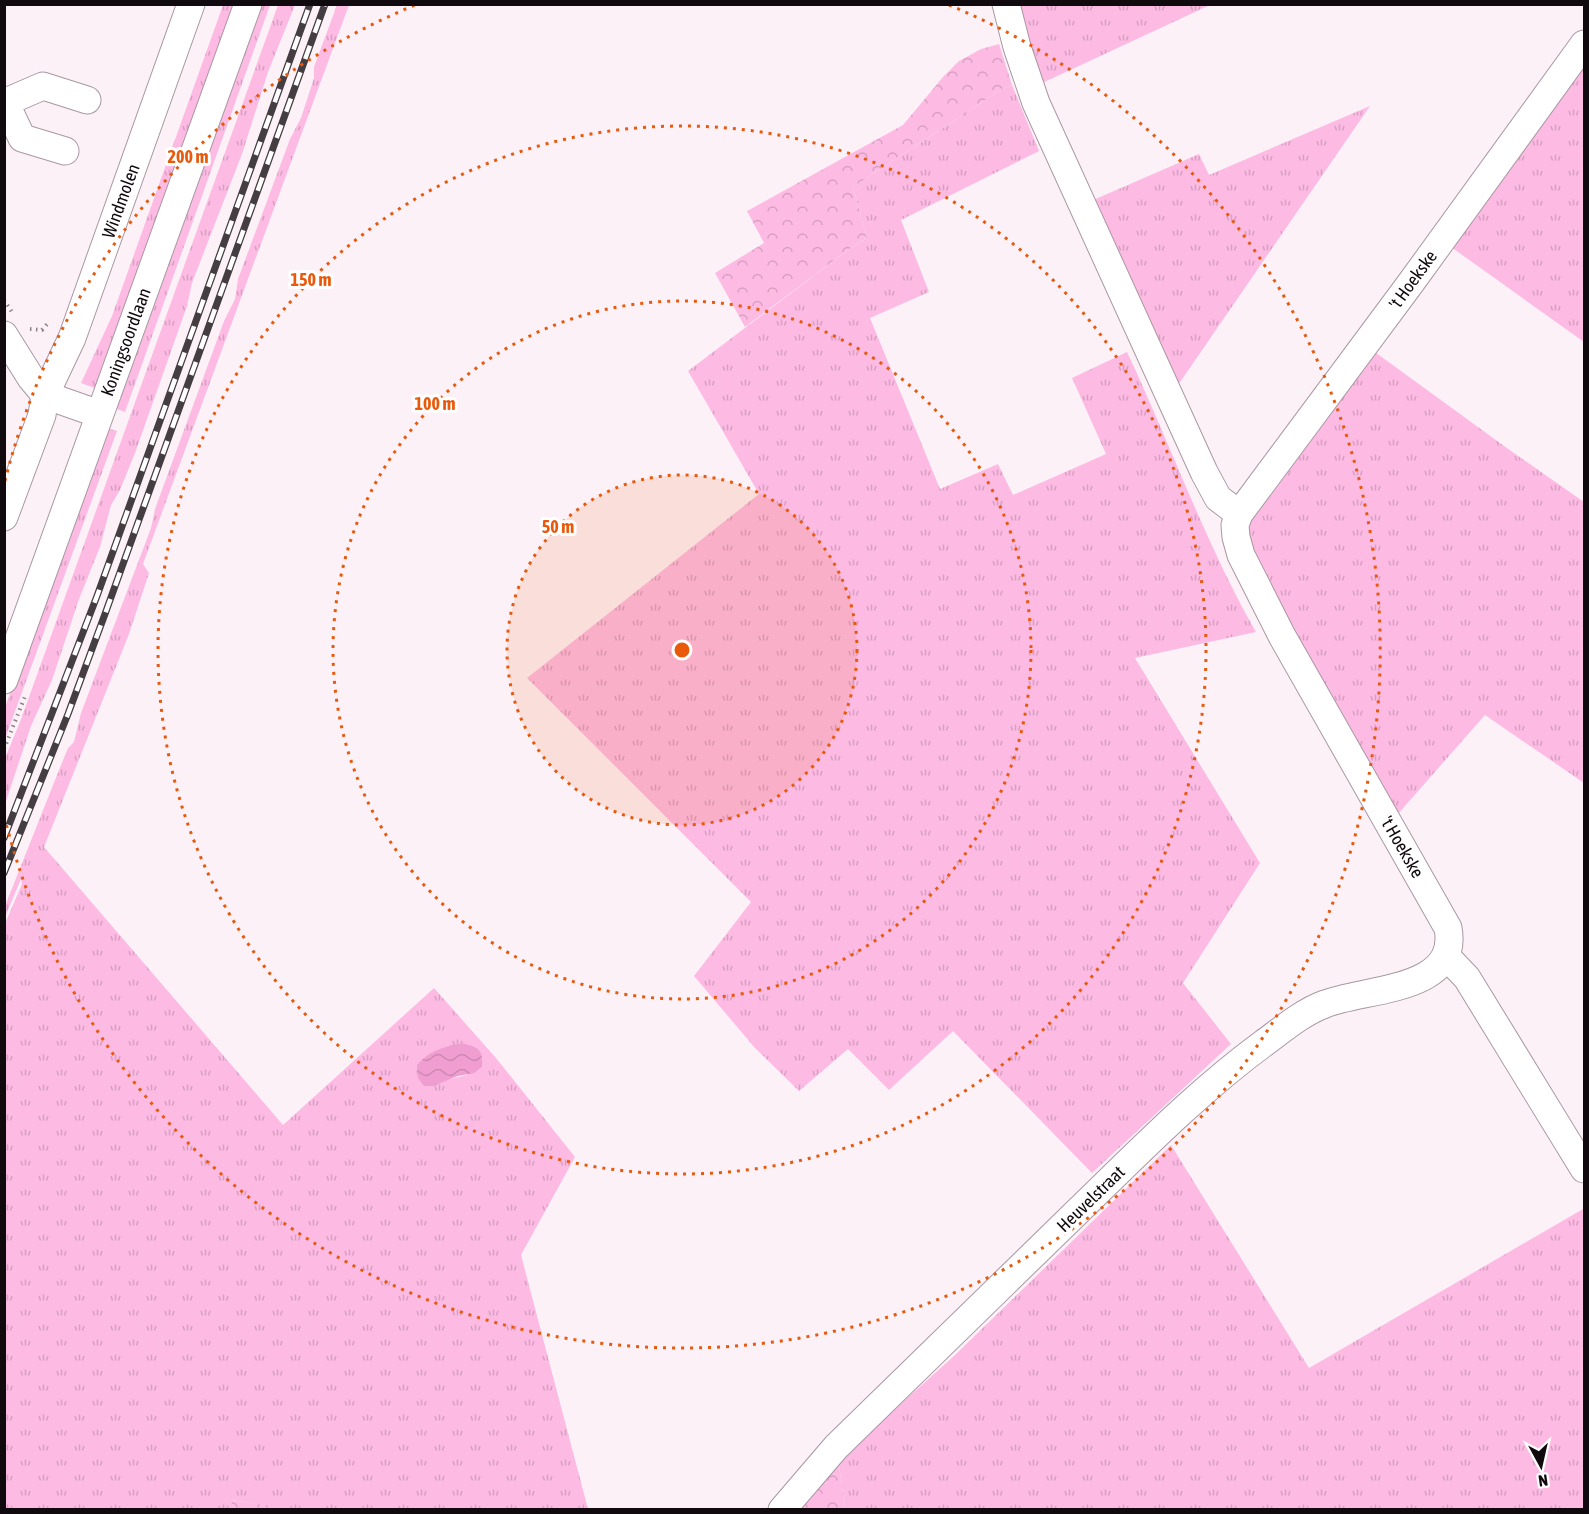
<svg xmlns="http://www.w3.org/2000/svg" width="1589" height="1514" font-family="'Asap Condensed',sans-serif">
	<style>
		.grass { fill: url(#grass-tufts); fill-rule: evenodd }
		.forest { fill: url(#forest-crowns) }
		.water { fill: url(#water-waves) }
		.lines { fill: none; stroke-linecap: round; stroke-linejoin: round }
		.minor-casing { stroke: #a997a2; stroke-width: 29 }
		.path { stroke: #8c8389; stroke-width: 4; stroke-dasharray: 1.5 4.5; stroke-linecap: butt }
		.minor { stroke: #fff; stroke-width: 27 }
		.rail-casing { stroke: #443d41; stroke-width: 7 }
		.rail { stroke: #fff; stroke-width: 4.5; stroke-dasharray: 14; stroke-linecap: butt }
		.ring { fill: none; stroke: #e8590c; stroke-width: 3; stroke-dasharray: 3 6 }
		.labels { text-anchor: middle; stroke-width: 6; stroke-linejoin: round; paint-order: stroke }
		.street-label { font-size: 18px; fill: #100a0e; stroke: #fff }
		.centre { fill: #e8590c; stroke: #fff; stroke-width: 3 }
		.ring-label { font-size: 18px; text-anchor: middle; font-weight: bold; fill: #e8590c; stroke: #fff; stroke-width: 6; stroke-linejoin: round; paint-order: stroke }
	</style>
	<defs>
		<pattern id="grass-tufts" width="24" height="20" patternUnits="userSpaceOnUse" patternTransform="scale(1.5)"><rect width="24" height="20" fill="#fdbbe4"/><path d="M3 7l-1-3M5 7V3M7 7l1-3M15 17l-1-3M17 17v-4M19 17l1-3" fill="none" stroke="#d89fc2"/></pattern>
		<pattern id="forest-crowns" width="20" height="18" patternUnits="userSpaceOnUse" patternTransform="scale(1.5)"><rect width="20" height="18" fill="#fdbbe4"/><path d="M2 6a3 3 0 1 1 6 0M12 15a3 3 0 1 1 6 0" fill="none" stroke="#d89fc2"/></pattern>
		<pattern id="water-waves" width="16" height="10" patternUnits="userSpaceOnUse" patternTransform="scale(1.5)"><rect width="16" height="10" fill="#f09ed1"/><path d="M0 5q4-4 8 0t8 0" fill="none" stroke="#cd87b2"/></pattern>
	</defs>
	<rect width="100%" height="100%" fill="#fdf1f8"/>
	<g class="grass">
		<path d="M 223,5 L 234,5 L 97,389 L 81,383 L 112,316 Z"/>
		<path d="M 258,5 L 270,5 L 125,412 L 114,408 Z"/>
		<path d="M 278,5 L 295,5 L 268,72 L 242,154 L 192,283 L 187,306 L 135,453 L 120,490 L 111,505 L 100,547 L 79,599 L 52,680 L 31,726 L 5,804 L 5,758 L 20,722 Z"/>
		<path d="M 337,5 L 349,5 L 143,564 L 149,573 L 129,634 L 44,847 L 283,1125 L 434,988 L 496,1058 L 575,1157 L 521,1255 L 588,1509 L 292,1510 L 232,1500 L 233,1509 L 5,1509 L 4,926 L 22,884 L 21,879 L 5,917 L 5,906 L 59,770 L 68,748 L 74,742 L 81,713 L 151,528 L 155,509 L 224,321 L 235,299 L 238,279 L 290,139 L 301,118 L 314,78 L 314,67 ZM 463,1043 C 476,1047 483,1052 482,1067 C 471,1076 456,1077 442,1081 Z"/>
		<path d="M 1013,5 L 1210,5 L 1040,84 Z"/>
		<path d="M 1584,54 L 1584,342 L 1444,242 Z"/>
		<path d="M 1012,85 L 1039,151 L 901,220 L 929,292 L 870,318 L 940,489 L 998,464 L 1013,495 L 1106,454 L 1072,378 L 1127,352 C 1171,445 1205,543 1256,632 L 1135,658 L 1260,863 L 1183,983 L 1231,1044 L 1092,1173 L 953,1031 L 889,1090 L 848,1049 L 799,1091 L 755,1048 L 694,976 L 751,902 L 527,678 L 759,494 L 688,371 L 848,250 L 867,238 L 853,187 L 1002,89 Z"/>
		<path d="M 1370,106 L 1176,388 L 1091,201 L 1199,154 L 1209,175 Z"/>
		<path d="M 1368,347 L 1504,446 L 1584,502 L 1584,783 L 1485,715 L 1397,815 L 1304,652 L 1241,529 Z"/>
		<path d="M 107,428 L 117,431 L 5,739 L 4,710 Z"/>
		<path d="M 1171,1145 L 1309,1368 L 1583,1209 L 1584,1509 L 845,1509 L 839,1465 L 867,1434 L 954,1356 Z"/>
	</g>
	<g class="forest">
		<path d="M 999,44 L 1012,85 L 1002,89 L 853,187 L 867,238 L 848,250 L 745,327 L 715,273 L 764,243 L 747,211 L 903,125 L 943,77 L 959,61 L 981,49 Z"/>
		<path d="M 839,1465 L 845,1509 L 797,1510 Z"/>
		<path d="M 231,1500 L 292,1509 L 233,1509 Z"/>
	</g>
	<path class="water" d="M 463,1043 C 479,1048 483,1049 482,1067 L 474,1073 L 458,1076 L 433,1086 L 424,1086 L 418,1078 L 417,1065 C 430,1050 444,1047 463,1043 Z"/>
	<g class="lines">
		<g class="minor-casing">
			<g id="minor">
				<path d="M 1006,4 L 1017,47 L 1036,103 L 1204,472 L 1218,498 L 1239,514"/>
				<path d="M 4,100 L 22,138 L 65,151"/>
				<path d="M 6,102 L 43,86 L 87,100"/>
				<path d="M 4,335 L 31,378 L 45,395 L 99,414"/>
				<path d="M 4,517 L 42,415 L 45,395 L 72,338 L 191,4"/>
				<path d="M 4,680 L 248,4"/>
				<path d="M 1447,957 L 1467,978 L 1584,1169"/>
				<path d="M 782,1510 L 836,1447 C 916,1369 996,1291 1076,1213 C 1137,1154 1196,1093 1264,1043 C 1283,1029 1303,1012 1325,1004 C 1365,988 1460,992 1448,928 L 1282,636 L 1241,555 L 1236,537 L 1235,525 L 1239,514 L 1410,284 L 1584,44"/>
			</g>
		</g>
		<g class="path">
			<path d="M 4,300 L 12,312"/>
			<path d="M 30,329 L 42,330 L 49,322"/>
			<path d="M 4,749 L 26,694"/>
		</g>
		<use href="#minor" class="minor"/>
		<g class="rail-casing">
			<g id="rail">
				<path d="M 4,838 L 97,596 L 310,4"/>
				<path d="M 4,873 L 68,714 L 105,614 L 325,4"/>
			</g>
		</g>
		<use href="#rail" class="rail"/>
	</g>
	<circle cx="682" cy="650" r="175" fill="#e8590c" fill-opacity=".12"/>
	<g class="ring">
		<circle cx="682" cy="650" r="175"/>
		<circle cx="682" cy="650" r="349"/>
		<circle cx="682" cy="650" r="524"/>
		<path d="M5 481A698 698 0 0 1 415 5M949 5A698 698 0 1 1 5 819"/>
	</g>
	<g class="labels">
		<g class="street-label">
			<text transform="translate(121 201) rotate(-70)" y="6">Windmolen</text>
			<text transform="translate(1413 280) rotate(-54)" y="6">'t Hoekske</text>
			<text transform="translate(126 342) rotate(-70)" y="6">Koningsoordlaan</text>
			<text transform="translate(1402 847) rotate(60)" y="6">'t Hoekske</text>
			<text transform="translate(1091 1199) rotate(-44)" y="6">Heuvelstraat</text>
		</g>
	</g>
	<circle cx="682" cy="650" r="9" class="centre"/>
	<g class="ring-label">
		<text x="188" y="163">200 m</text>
		<text x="311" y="286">150 m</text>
		<text x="435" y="410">100 m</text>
		<text x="558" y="533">50 m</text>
	</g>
	<rect width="1589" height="1514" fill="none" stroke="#100a0e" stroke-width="12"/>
	<g transform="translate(1541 1466) rotate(172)" stroke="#ffffff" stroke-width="4.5" paint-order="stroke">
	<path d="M0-4.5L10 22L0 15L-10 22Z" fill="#100a0e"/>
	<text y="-9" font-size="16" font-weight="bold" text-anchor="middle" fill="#100a0e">N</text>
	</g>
</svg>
